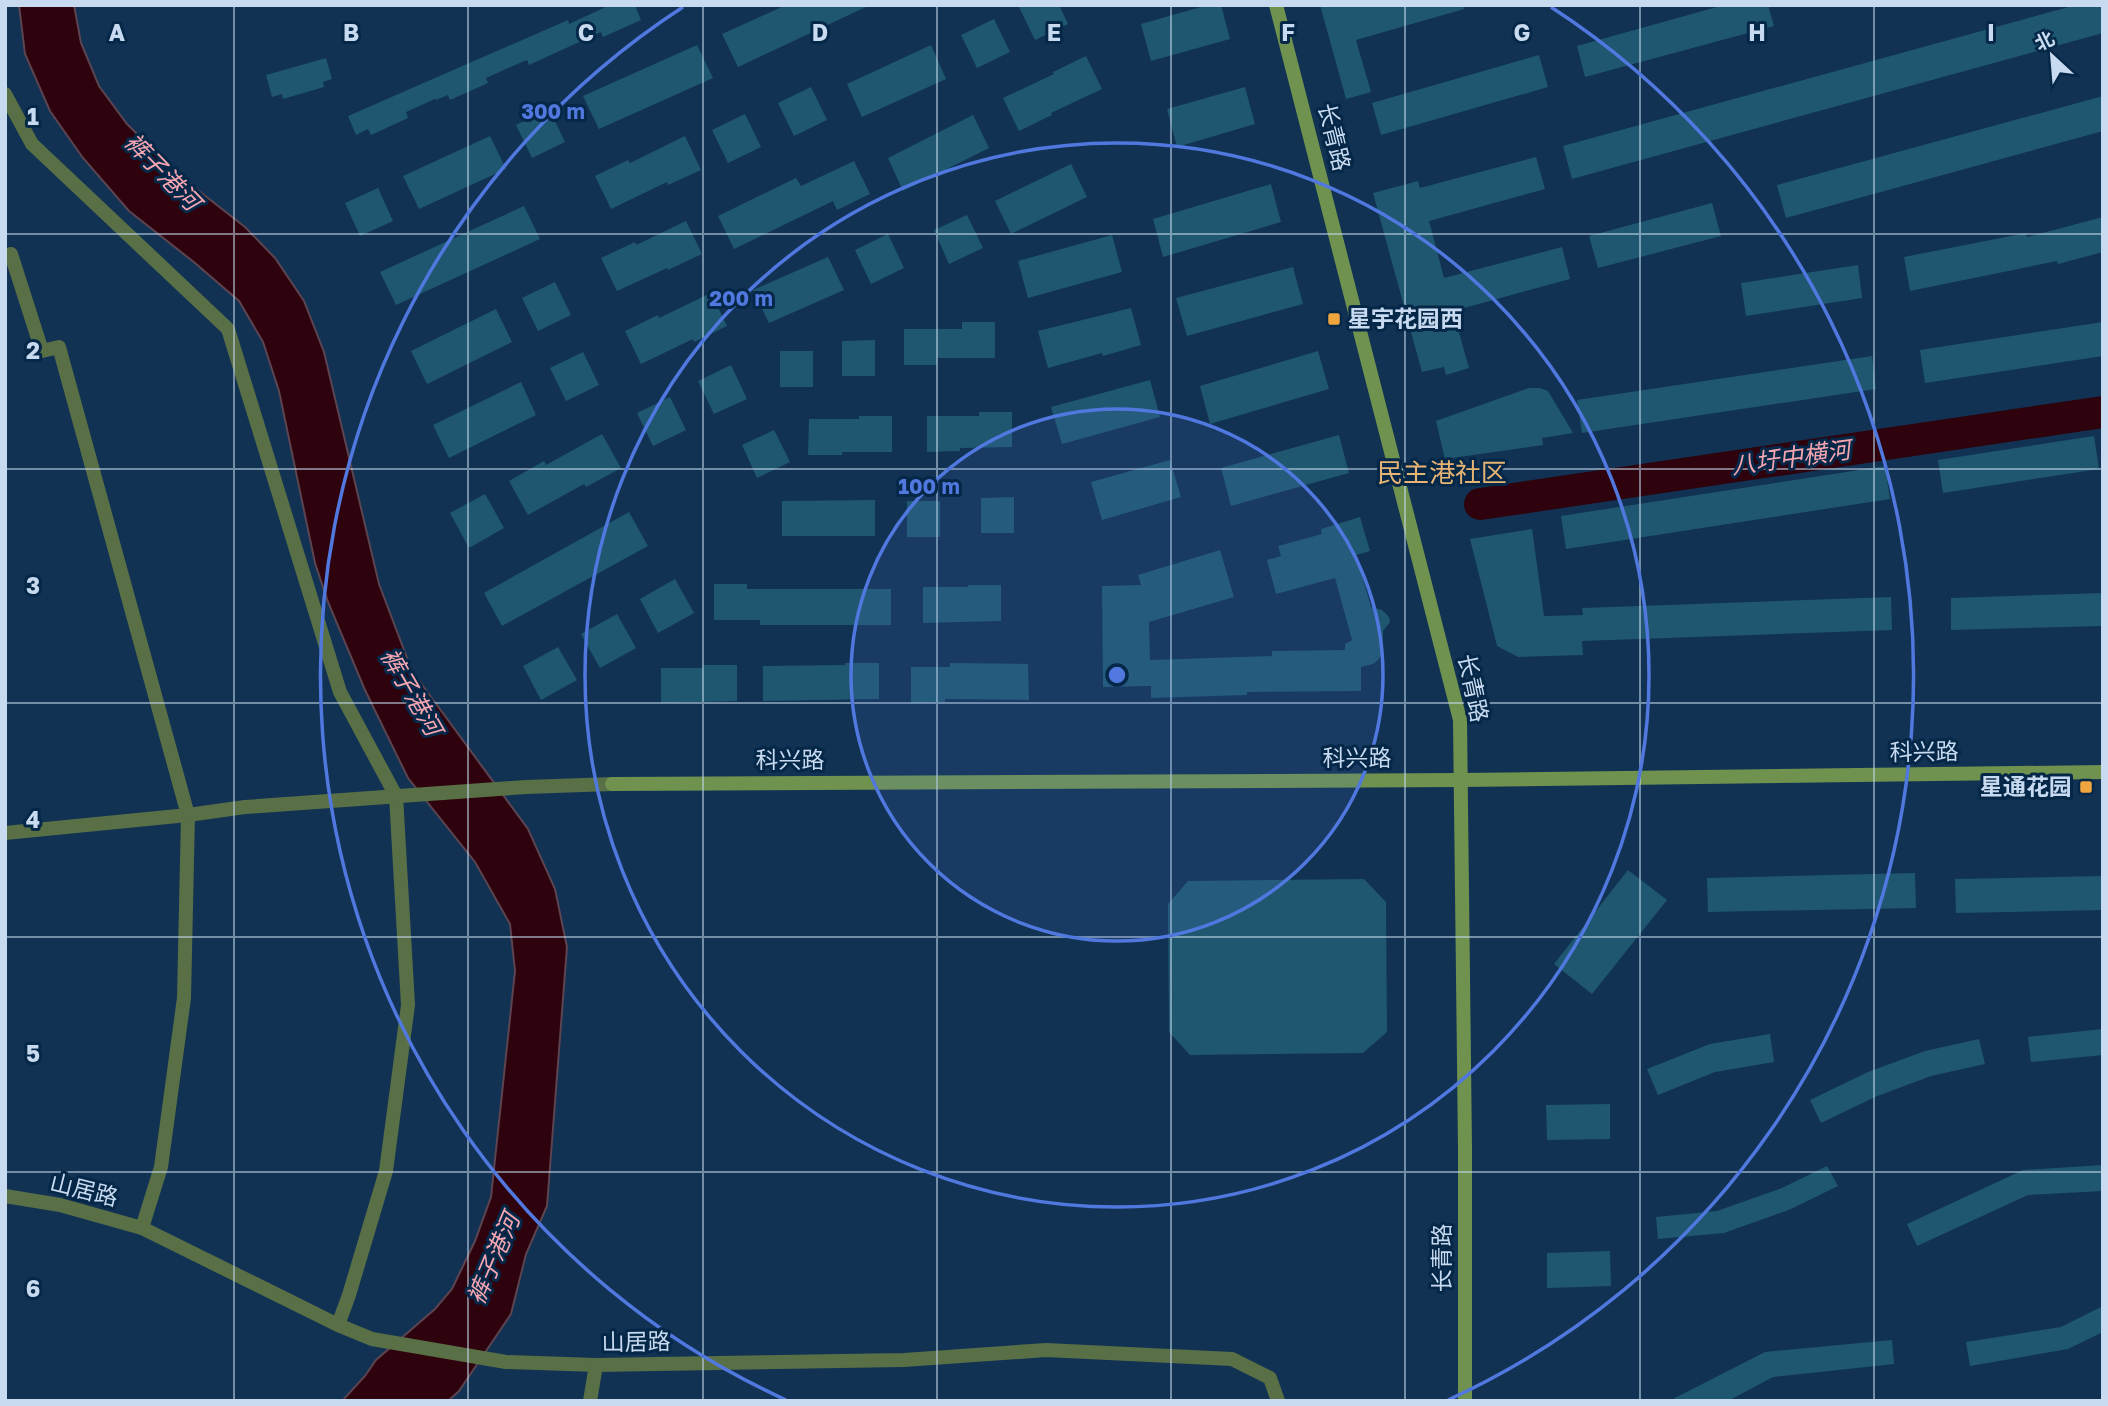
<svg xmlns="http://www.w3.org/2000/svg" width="2108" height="1406" font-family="'Golos Text','Noto Sans SC',sans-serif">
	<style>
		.water { fill: #2e030d; stroke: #5c4451; stroke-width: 2 }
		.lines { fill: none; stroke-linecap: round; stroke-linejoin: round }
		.river { stroke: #2e030d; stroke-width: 32 }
		.building { fill: #1f5770 }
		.street { stroke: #596f46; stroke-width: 14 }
		.secondary { stroke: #6f924f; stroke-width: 14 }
		.grid { fill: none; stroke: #c7daef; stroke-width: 2; stroke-opacity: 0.55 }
		.ring { fill: none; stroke: #5078df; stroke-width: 3.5 }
		.poi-dot { fill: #f0a63f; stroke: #052748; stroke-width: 2.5 }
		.labels { text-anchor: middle; stroke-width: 6; stroke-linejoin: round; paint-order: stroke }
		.street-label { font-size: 23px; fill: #c7daef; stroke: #052748 }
		.poi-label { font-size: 23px; font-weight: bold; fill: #c7daef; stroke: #052748; text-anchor: start }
		.water-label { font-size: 24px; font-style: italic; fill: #f6a6b0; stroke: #052748 }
		.quarter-label { font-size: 26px; fill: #e7b474; stroke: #052748 }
		.grid-label { font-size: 23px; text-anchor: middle; font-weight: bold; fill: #c7daef; stroke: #052748; stroke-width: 6; stroke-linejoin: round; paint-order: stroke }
		.centre { fill: #5078df; stroke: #052748; stroke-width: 3.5 }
		.ring-label { font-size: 21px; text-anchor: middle; font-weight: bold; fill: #5078df; stroke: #052748; stroke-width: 6; stroke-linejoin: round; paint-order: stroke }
	</style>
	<rect width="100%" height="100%" fill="#113253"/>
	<path class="water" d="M 19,5 L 74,5 L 81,43 L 99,86 L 127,124 L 181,177 L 245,227 L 275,258 L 304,301 L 324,352 L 379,584 L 412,671 L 528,829 L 555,889 L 567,947 L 547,1206 L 526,1254 L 511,1314 L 459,1391 L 448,1401 L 342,1401 L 365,1376 L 376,1360 L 435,1309 L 452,1289 L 475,1241 L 491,1197 L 515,971 L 510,924 L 475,862 L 408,778 L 365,690 L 328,602 L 315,563 L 279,391 L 263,342 L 239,301 L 195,263 L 129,211 L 83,158 L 50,111 L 25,54 Z"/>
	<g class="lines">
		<path class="river" d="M 1480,504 L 2103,412"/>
	</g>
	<g class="building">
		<path d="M 610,5 L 635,5 L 641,20 L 603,37 L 601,32 L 529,65 L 527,60 L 515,65 L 486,78 L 488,83 L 450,100 L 448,95 L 436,100 L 435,99 L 406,112 L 408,118 L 371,135 L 368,129 L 356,135 L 348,116 L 568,20 L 569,24 Z"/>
		<path d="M 786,5 L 870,5 L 738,67 L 722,34 Z"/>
		<path d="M 1018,5 L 1059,5 L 1068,24 L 1035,40 Z"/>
		<path d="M 1208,5 L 1221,5 L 1230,39 L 1151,61 L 1141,24 Z"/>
		<path d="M 1320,5 L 1463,5 L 1464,9 L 1356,40 L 1371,92 L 1346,99 Z"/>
		<path d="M 1724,5 L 1768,5 L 1774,26 L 1585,77 L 1577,46 Z"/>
		<path d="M 2076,5 L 2103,5 L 2103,33 L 1572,179 L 1563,146 Z"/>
		<path d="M 994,19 L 1010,52 L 977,68 L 961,35 Z"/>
		<path d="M 697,45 L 713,78 L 599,129 L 583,96 Z"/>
		<path d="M 931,45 L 946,79 L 862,117 L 847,84 Z"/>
		<path d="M 1539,55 L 1548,87 L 1381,135 L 1372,103 Z"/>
		<path d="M 1086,56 L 1102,89 L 1051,113 L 1052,115 L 1019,131 L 1003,98 L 1054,74 L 1053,72 Z"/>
		<path d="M 326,58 L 332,79 L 323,82 L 324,87 L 283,99 L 282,94 L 272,97 L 266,75 Z"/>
		<path d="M 811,87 L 827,120 L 794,136 L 778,103 Z"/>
		<path d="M 1245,87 L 1255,124 L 1177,147 L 1167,109 Z"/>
		<path d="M 2103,96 L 2103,131 L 1786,218 L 1777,185 Z"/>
		<path d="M 549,109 L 565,142 L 532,158 L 516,125 Z"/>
		<path d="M 745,114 L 761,147 L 728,163 L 712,130 Z"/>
		<path d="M 973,115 L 989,148 L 903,191 L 888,158 Z"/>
		<path d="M 490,136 L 506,169 L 419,209 L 403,176 Z"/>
		<path d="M 685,136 L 701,170 L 668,185 L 667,182 L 611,209 L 595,176 L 628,160 L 630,163 Z"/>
		<path d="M 1536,157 L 1545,189 L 1429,221 L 1444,278 L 1562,247 L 1570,279 L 1453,311 L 1469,368 L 1446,375 L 1444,367 L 1422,372 L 1373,193 L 1418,181 L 1420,188 Z"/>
		<path d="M 854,161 L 870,194 L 837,210 L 833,201 L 734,249 L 718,216 L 796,178 L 801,186 Z"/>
		<path d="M 1071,164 L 1087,197 L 1011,234 L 995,201 Z"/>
		<path d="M 1271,184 L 1281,222 L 1163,257 L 1153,219 Z"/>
		<path d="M 378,188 L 393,221 L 360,236 L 345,203 Z"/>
		<path d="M 1712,203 L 1721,236 L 1598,268 L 1589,236 Z"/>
		<path d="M 524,206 L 540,239 L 396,305 L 380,272 Z"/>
		<path d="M 967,215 L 983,248 L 949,264 L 934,230 Z"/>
		<path d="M 2103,217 L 2103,252 L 2058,264 L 2057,261 L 1910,291 L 1904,257 L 2026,233 L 2027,237 Z"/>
		<path d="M 686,221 L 702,254 L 668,270 L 667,268 L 617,291 L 601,258 L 635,242 L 636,245 Z"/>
		<path d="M 888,234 L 904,268 L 871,284 L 855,250 Z"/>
		<path d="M 1112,235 L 1122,272 L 1028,298 L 1018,261 Z"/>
		<path d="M 828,257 L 844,290 L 769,323 L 753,290 Z"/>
		<path d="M 1858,265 L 1862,298 L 1746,316 L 1741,283 Z"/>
		<path d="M 1293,267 L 1303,304 L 1187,336 L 1176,298 Z"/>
		<path d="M 555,282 L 571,315 L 538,331 L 522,298 Z"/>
		<path d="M 711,293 L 727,326 L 694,342 L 693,339 L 641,364 L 625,331 L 658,315 L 659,318 Z"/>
		<path d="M 1131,308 L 1141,345 L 1103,356 L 1102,353 L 1048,368 L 1038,331 Z"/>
		<path d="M 496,309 L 512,342 L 427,384 L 411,351 Z"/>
		<path d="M 962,322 L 995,322 L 995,358 L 937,358 L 937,365 L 904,365 L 904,329 L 962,329 Z"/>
		<path d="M 2103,322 L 2103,356 L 1925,383 L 1920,350 Z"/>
		<path d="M 875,340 L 875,376 L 842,376 L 842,341 Z"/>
		<rect x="780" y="351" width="33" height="36"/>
		<path d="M 1318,351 L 1329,389 L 1210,424 L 1200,386 Z"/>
		<path d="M 583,352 L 599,385 L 566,401 L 550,368 Z"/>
		<path d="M 1872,356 L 1876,389 L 1582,433 L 1577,400 Z"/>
		<path d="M 731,365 L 747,399 L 714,414 L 698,381 Z"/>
		<path d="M 1150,380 L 1160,417 L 1062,444 L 1051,407 Z"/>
		<path d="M 521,382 L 536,415 L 449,458 L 433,425 Z"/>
		<path d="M 1529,388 L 1540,388 L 1548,391 L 1573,433 L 1542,438 L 1543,445 L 1445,459 L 1436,421 Z"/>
		<path d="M 670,397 L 686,430 L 653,446 L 637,413 Z"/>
		<path d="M 979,412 L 1012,412 L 1012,447 L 960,448 L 960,451 L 927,452 L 927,416 L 979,416 Z"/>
		<path d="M 859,416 L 892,416 L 892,452 L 842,452 L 842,455 L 808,455 L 809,419 L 859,419 Z"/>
		<path d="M 774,430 L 790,462 L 757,478 L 742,445 Z"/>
		<path d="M 602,434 L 621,468 L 586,487 L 584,484 L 528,515 L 509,481 L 544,461 L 546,465 Z"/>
		<path d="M 1339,435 L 1349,473 L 1231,506 L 1221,468 Z"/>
		<path d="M 2094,436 L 2099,469 L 1943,493 L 1938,460 Z"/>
		<path d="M 1170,460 L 1181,497 L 1102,520 L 1091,482 Z"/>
		<path d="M 1885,466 L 1890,499 L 1566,549 L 1561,516 Z"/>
		<path d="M 485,494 L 504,528 L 469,548 L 450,513 Z"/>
		<path d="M 1014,497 L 1014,533 L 981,533 L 981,498 Z"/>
		<path d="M 875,500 L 875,536 L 782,536 L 782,501 Z"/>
		<rect x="907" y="501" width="33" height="36"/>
		<path d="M 629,512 L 648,546 L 502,626 L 484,593 Z"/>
		<path d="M 1360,517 L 1370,551 L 1356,555 L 1371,607 L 1382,610 L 1389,617 L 1390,622 L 1383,631 L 1383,652 L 1378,660 L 1373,664 L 1361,667 L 1361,691 L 1247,692 L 1247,695 L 1151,698 L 1151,686 L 1103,687 L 1102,586 L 1141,585 L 1138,575 L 1220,550 L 1234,597 L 1149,622 L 1150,660 L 1272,656 L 1272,651 L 1345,650 L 1345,644 L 1352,640 L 1335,578 L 1276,594 L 1267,560 L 1281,556 L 1278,546 L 1322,534 L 1321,529 Z"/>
		<path d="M 1532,529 L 1544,616 L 1583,615 L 1582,608 L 1891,597 L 1892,630 L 1582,641 L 1583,655 L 1518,657 L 1497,646 L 1470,539 Z"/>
		<path d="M 675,579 L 694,613 L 658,633 L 640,599 Z"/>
		<path d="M 714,584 L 747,584 L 747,589 L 891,589 L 891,625 L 760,625 L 760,620 L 714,620 Z"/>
		<path d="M 968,585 L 1001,585 L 1001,621 L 923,623 L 923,587 L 968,587 Z"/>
		<path d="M 2103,593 L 2103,626 L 1951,630 L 1951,598 Z"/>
		<path d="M 617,614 L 636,648 L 600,668 L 581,634 Z"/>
		<path d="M 558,647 L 577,680 L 541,700 L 523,666 Z"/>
		<path d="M 845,663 L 879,663 L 879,699 L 763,701 L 763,666 L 845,665 Z"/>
		<path d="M 950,663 L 1028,664 L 1029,700 L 945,699 L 945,702 L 911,703 L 911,667 L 950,667 Z"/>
		<path d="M 703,665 L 737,665 L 737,701 L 661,703 L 661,668 L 703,668 Z"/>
		<path d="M 1628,870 L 1667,900 L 1592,994 L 1554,964 Z"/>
		<path d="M 1915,873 L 1916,908 L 1708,912 L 1707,878 Z"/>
		<path d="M 2103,876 L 2103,910 L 1956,913 L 1955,879 Z"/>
		<path d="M 1364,879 L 1386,902 L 1387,1032 L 1363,1053 L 1190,1055 L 1169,1032 L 1168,904 L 1188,881 Z"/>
		<path d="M 2103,1029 L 2103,1055 L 2031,1062 L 2028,1037 Z"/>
		<path d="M 1770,1034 L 1774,1062 L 1715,1072 L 1658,1095 L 1647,1069 L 1710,1044 Z"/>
		<path d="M 1979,1039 L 1985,1064 L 1931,1076 L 1875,1097 L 1821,1123 L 1810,1100 L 1868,1072 L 1925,1051 Z"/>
		<path d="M 1610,1104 L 1610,1139 L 1547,1140 L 1546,1105 Z"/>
		<path d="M 2103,1165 L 2103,1191 L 2028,1195 L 1917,1246 L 1907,1224 L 2023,1170 Z"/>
		<path d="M 1827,1166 L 1838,1186 L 1791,1209 L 1724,1233 L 1658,1239 L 1656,1217 L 1717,1211 L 1782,1188 Z"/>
		<path d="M 1610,1251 L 1611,1286 L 1547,1288 L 1547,1253 Z"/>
		<path d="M 2103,1306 L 2103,1332 L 2068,1349 L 1970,1366 L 1966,1342 L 2061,1327 Z"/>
		<path d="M 1892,1340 L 1894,1364 L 1773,1377 L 1728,1401 L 1669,1401 L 1765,1352 Z"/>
	</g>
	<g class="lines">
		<g class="street">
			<path d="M 5,94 L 32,144 L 228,329 L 340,692 L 396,796 L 408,1005 L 386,1171 L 349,1295 L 338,1325"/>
			<path d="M 11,254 L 42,351 L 59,347 L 188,815 L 184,998 L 161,1167 L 142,1228"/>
			<path d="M 5,833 L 188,815 L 245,807 L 526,787 L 612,784"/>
			<path d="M 5,1196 L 60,1205 L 142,1228 L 338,1325 L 372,1339 L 506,1362 L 596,1365 L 904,1360 L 1046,1350 L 1232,1359 L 1270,1378 L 1278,1401"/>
			<path d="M 590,1401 L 596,1365"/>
		</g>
		<g class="secondary">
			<path d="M 1276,5 L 1460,720 L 1465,1148 L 1465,1401"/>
			<path d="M 612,784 L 1461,780 L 2103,772"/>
		</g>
	</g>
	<path class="grid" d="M 234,5 L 234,1401M 468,5 L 468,1401M 703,5 L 703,1401M 937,5 L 937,1401M 1171,5 L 1171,1401M 1405,5 L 1405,1401M 1640,5 L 1640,1401M 1874,5 L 1874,1401M 5,234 L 2103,234M 5,469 L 2103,469M 5,703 L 2103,703M 5,937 L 2103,937M 5,1172 L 2103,1172"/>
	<circle cx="1117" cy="675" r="266" fill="#5078df" fill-opacity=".12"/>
	<g class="ring">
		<circle cx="1117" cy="675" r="266"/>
		<circle cx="1117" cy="675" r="532"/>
		<path d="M786 1400A797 797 0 0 1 683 7M1551 7A797 797 0 0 1 1448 1400"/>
	</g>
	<g class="poi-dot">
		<rect x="1327" y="312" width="14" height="14" rx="3.5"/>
		<rect x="2079" y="780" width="14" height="14" rx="3.5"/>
	</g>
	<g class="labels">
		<g class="street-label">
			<text transform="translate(1334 137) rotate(76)" y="8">长青路</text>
			<text transform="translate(1473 688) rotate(78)" y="8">长青路</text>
			<text transform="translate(1924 752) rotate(-1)" y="8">科兴路</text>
			<text x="1357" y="766">科兴路</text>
			<text x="790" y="768">科兴路</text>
			<text transform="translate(84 1190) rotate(14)" y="8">山居路</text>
			<text transform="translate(1442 1258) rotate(-90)" y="8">长青路</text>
			<text transform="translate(636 1342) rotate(-1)" y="8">山居路</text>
		</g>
		<g class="poi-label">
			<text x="1348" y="327">星宇花园西</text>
			<text x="2072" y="795" text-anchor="end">星通花园</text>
		</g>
		<g class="water-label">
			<text transform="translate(162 172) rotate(46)" y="8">裤子港河</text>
			<text transform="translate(1791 458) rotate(-8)" y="8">八圩中横河</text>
			<text transform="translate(411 692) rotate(60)" y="8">裤子港河</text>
			<text transform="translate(494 1259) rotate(-67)" y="8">裤子港河</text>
		</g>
		<g class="quarter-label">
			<text x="1442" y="482">民主港社区</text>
		</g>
	</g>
	<g class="grid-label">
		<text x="117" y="41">A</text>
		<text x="351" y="41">B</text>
		<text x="586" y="41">C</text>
		<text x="820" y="41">D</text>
		<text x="1054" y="41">E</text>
		<text x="1288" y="41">F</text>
		<text x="1522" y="41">G</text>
		<text x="1757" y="41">H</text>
		<text x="1991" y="41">I</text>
		<text x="33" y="125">1</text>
		<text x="33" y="359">2</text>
		<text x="33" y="594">3</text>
		<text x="33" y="828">4</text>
		<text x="33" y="1062">5</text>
		<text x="33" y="1297">6</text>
	</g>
	<circle cx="1117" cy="675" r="10" class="centre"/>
	<g class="ring-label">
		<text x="553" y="119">300 m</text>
		<text x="741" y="306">200 m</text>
		<text x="929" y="494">100 m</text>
	</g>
	<rect width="2108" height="1406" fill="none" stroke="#c7daef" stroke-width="14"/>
	<g transform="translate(2052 56) rotate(334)" stroke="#052748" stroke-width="5" paint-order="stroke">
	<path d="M0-5L12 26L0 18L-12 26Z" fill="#c7daef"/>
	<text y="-10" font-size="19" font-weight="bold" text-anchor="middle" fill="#c7daef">北</text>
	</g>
</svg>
